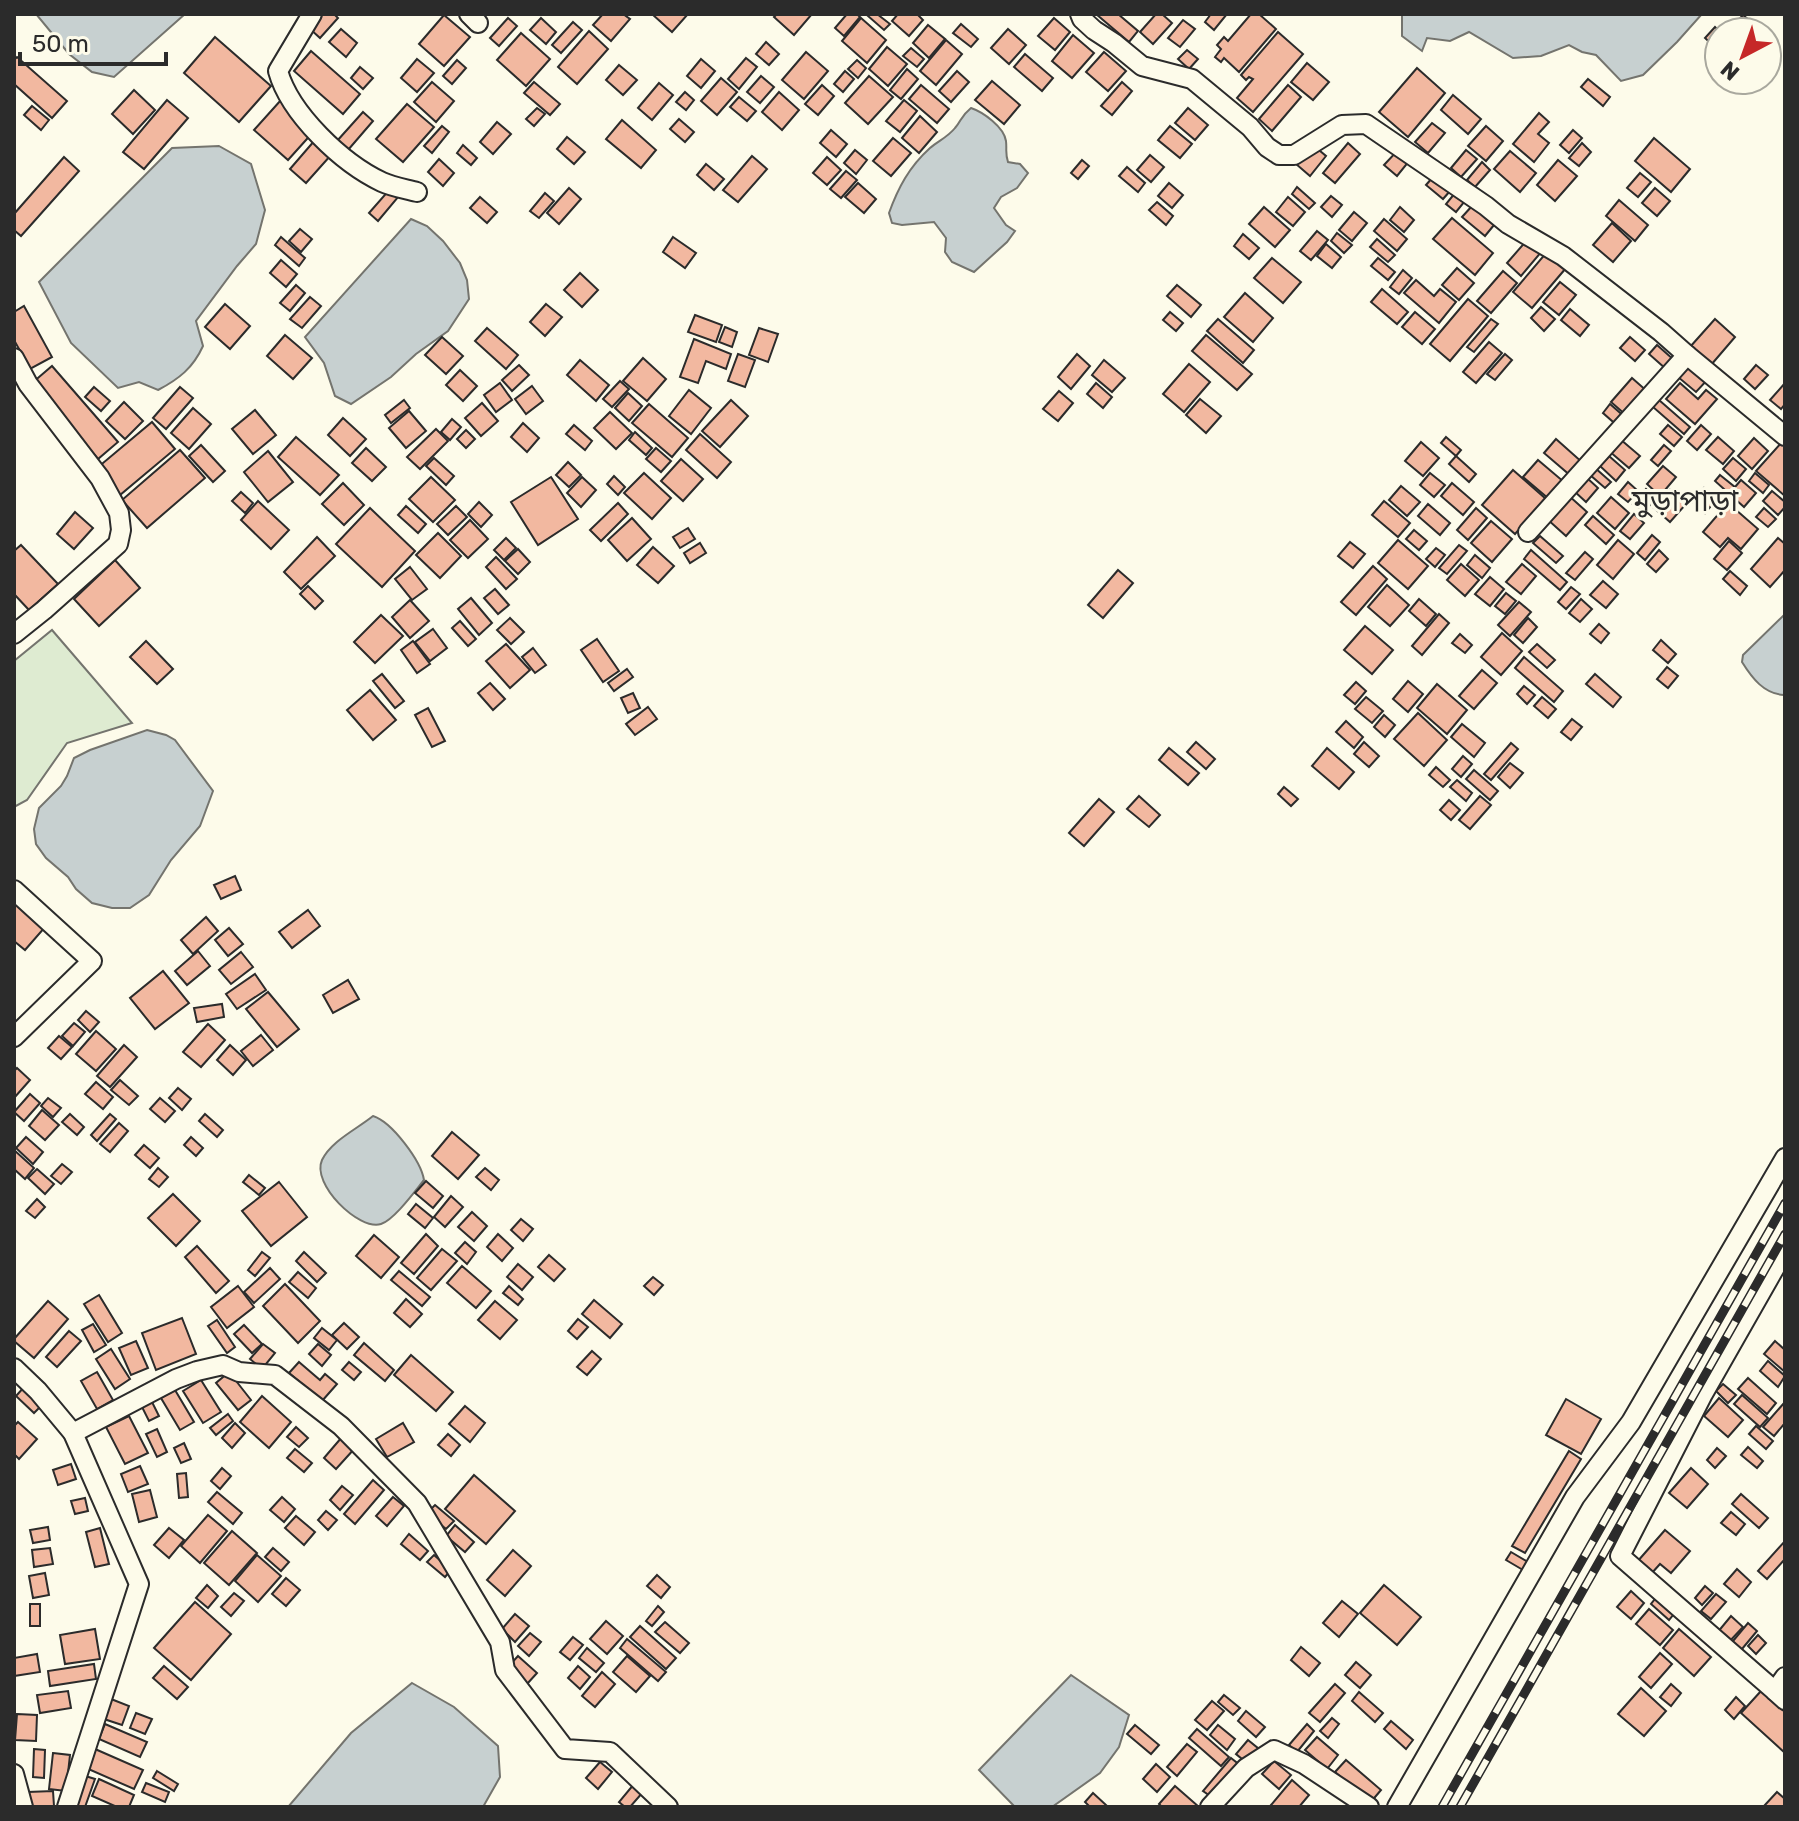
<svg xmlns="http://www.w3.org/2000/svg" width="1799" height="1821" font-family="Rubik,'Noto Sans Bengali',sans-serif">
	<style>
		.green { fill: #deebd1; stroke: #74746e; stroke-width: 2 }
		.water { fill: #c7d0d0; stroke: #74746e; stroke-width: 2 }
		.building { fill: #f2b8a0; stroke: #2b2b2b; stroke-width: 2 }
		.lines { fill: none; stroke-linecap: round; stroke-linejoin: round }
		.street-casing { stroke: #2b2b2b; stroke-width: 22 }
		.street { stroke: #fdfbea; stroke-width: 18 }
		.rail-casing { stroke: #2b2b2b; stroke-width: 9 }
		.rail { stroke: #fdfbea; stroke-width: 6; stroke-dasharray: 18; stroke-linecap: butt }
		.labels { text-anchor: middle; stroke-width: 6; stroke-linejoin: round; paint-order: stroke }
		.neighbourhood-label { font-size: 30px; fill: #2b2b2b; stroke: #fdfbea }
	</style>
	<rect width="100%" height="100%" fill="#fdfbea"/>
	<path class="green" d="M 52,630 L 132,723 L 67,743 L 27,800 L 14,807 L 14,661 Z"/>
	<g class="water">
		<path d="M 36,14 L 185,14 L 114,77 L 92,72 L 69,54 Z"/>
		<path d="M 1402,14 L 1702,14 L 1677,42 L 1643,75 L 1621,81 L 1596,55 L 1582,52 L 1569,45 L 1541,56 L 1513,58 L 1469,32 L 1450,41 L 1427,38 L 1422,51 L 1402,36 Z"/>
		<path d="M 971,108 C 983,112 1004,127 1006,141 C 1007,150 1005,153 1008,162 L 1020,164 L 1028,173 L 1017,188 L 1001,197 L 994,208 L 1006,225 L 1015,231 L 1007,242 L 974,272 L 952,262 L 945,252 L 946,238 L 934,222 L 902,225 L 892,223 L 889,213 C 898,188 909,167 930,148 C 938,141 948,137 955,128 C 962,120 960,117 971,108 Z"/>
		<path d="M 219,146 L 251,164 L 265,210 L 256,244 L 237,266 L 196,321 L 203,346 C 193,368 179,379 158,390 L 139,382 L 118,388 L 71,343 L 39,282 L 172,148 Z"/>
		<path d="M 411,219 L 427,226 L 443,241 L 460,263 L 467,280 L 469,299 L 448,331 L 416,354 L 391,377 L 351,404 L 335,396 L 324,363 L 305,337 Z"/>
		<path d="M 1785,614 L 1785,695 L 1784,695 C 1764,694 1752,678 1742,662 L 1743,655 Z"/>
		<path d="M 147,730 L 166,735 L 175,740 L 213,791 L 200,826 L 171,860 L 149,895 L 130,908 L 112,908 L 92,903 L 76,889 L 68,877 L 46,858 L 36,844 L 34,829 L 39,808 L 61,786 L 67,776 L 74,758 L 90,750 Z"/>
		<path d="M 373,1116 C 392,1122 421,1161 424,1180 C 415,1191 394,1220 381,1224 C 359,1231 311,1184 322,1160 C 331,1141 357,1129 373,1116 Z"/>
		<path d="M 1071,1675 L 1129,1715 L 1119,1747 L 1100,1773 L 1052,1807 L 1015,1807 L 979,1770 Z"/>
		<path d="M 412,1683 L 454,1707 L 498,1746 L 500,1777 L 483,1807 L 288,1807 L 351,1733 Z"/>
	</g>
	<g class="building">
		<path d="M 321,14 L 334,14 L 338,18 L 320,38 L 309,28 Z"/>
		<path d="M 603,14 L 623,14 L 630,19 L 611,41 L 593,25 Z"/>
		<path d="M 652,14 L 688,14 L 672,32 Z"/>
		<path d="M 777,14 L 812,14 L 794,35 L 774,17 Z"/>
		<path d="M 847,14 L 857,14 L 860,17 L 844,36 L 835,28 Z"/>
		<path d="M 870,14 L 877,14 L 890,24 L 884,30 L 868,16 Z"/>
		<path d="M 898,14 L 917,14 L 923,20 L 909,36 L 892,21 Z"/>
		<path d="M 1096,14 L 1118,14 L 1138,31 L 1129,42 Z"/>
		<path d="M 1156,14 L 1162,14 L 1172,23 L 1153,44 L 1140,32 Z"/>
		<path d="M 1211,14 L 1227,14 L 1214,30 L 1205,22 Z"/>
		<path d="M 1251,14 L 1259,14 L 1276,29 L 1239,72 L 1224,58 L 1221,62 L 1215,57 L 1221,49 L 1217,45 L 1224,37 L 1228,41 Z"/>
		<path d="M 444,15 L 470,37 L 444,66 L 419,44 Z"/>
		<path d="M 1743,15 L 1755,25 L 1748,32 L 1728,32 Z"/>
		<path d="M 508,18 L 517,26 L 499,46 L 490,38 Z"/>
		<path d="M 541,18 L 556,32 L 546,44 L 530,30 Z"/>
		<path d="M 861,18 L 886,40 L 867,63 L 842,41 Z"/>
		<path d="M 1054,18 L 1070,32 L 1055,50 L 1038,36 Z"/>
		<path d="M 1183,20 L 1195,29 L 1180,47 L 1168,38 Z"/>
		<path d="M 573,22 L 582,30 L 561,53 L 552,45 Z"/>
		<path d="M 961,24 L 978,39 L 971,47 L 953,33 Z"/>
		<path d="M 928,25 L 945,39 L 929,58 L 913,43 Z"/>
		<path d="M 1715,27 L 1720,32 L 1719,32 L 1719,51 L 1705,38 Z"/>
		<path d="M 341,29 L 357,43 L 346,57 L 329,42 Z"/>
		<path d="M 1008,29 L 1026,45 L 1009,64 L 991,48 Z"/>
		<path d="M 589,31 L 608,49 L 577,84 L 558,67 Z"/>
		<path d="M 1278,32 L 1303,54 L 1253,112 L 1237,98 L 1253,79 L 1249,77 L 1246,80 L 1241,75 Z"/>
		<path d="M 521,33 L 550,59 L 526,86 L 497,60 Z"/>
		<path d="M 1073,35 L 1094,53 L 1072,78 L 1052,61 Z"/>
		<path d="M 215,37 L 271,86 L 239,122 L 184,73 Z"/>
		<path d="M 946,40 L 962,54 L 936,85 L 920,71 Z"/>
		<path d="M 766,42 L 779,54 L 769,65 L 756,54 Z"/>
		<path d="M 887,47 L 907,64 L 888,86 L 869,69 Z"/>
		<path d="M 911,48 L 924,59 L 917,67 L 903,56 Z"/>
		<path d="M 1187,50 L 1198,59 L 1189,69 L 1178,59 Z"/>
		<path d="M 311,51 L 360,94 L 343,114 L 294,71 Z"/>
		<path d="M 806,52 L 828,71 L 804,99 L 782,80 Z"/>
		<path d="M 1104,52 L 1126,71 L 1108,91 L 1086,72 Z"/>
		<path d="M 1025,54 L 1053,78 L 1042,91 L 1014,67 Z"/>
		<path d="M 17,57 L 67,101 L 52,118 L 14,84 L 14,60 Z"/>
		<path d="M 746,58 L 757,67 L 739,89 L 728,79 Z"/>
		<path d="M 417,59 L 434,73 L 417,92 L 401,78 Z"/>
		<path d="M 701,59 L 715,71 L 701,88 L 687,76 Z"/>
		<path d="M 457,60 L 466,68 L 452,84 L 443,76 Z"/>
		<path d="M 857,60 L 866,68 L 858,78 L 848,69 Z"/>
		<path d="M 1307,63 L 1329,82 L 1313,100 L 1291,82 Z"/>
		<path d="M 619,65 L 637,80 L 623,95 L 606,80 Z"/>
		<path d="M 360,67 L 373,78 L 363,89 L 351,78 Z"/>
		<path d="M 1417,68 L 1445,93 L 1408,137 L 1379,112 Z"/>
		<path d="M 907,69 L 918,79 L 901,99 L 890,90 Z"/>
		<path d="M 845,71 L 854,79 L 843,92 L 834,84 Z"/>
		<path d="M 957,71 L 969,82 L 951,102 L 939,91 Z"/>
		<path d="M 761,76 L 774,87 L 760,103 L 747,92 Z"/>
		<path d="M 869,76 L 893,97 L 868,124 L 845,103 Z"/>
		<path d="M 721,78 L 737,92 L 717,115 L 701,101 Z"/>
		<path d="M 1588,79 L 1610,97 L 1603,106 L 1581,87 Z"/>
		<path d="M 992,81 L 1020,105 L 1004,124 L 975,100 Z"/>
		<path d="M 432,82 L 454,101 L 436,122 L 414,102 Z"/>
		<path d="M 534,82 L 560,104 L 550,115 L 524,93 Z"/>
		<path d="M 1122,82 L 1132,91 L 1112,115 L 1101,106 Z"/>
		<path d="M 659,83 L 673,95 L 652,120 L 638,108 Z"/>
		<path d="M 822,85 L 834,96 L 818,115 L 805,104 Z"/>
		<path d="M 921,85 L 949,109 L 937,123 L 909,99 Z"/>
		<path d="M 1288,85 L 1301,97 L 1272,131 L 1259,119 Z"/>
		<path d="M 134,90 L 155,110 L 133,134 L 112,114 Z"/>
		<path d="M 685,92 L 694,100 L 686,110 L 676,102 Z"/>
		<path d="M 779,92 L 799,110 L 782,130 L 762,112 Z"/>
		<path d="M 1453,95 L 1481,119 L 1468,134 L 1441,110 Z"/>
		<path d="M 739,97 L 756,111 L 747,121 L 730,107 Z"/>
		<path d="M 167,100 L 188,118 L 144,169 L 123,152 Z"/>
		<path d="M 281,100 L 315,130 L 288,160 L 254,130 Z"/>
		<path d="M 904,100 L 917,111 L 900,132 L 886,121 Z"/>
		<path d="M 407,104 L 434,127 L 403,162 L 376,139 Z"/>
		<path d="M 32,106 L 49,120 L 41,130 L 24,115 Z"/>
		<path d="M 537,108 L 545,114 L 534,126 L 526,119 Z"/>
		<path d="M 1188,108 L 1208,125 L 1195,140 L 1175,123 Z"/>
		<path d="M 363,112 L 373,121 L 348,150 L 337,141 Z"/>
		<path d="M 1539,113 L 1549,122 L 1538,134 L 1549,143 L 1534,162 L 1513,144 Z"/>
		<path d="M 920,116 L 937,132 L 919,153 L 902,138 Z"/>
		<path d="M 679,119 L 694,132 L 685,142 L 670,129 Z"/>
		<path d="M 622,120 L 656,150 L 641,168 L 606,139 Z"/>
		<path d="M 497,122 L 511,134 L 493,154 L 480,142 Z"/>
		<path d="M 1432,123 L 1445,133 L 1428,153 L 1415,142 Z"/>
		<path d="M 442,126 L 449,132 L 432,153 L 424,146 Z"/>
		<path d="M 1170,126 L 1192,144 L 1180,158 L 1158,140 Z"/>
		<path d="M 1486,126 L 1503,141 L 1486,161 L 1468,146 Z"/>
		<path d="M 831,130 L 847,144 L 836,157 L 820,143 Z"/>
		<path d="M 1573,130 L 1582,138 L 1569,153 L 1560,145 Z"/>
		<path d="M 567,137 L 585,152 L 574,164 L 557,149 Z"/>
		<path d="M 893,138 L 911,153 L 891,176 L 873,161 Z"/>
		<path d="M 1654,138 L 1690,169 L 1671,192 L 1635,161 Z"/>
		<path d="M 315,140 L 331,155 L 306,183 L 290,169 Z"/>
		<path d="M 1348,143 L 1360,154 L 1335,183 L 1323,173 Z"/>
		<path d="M 1582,143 L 1591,152 L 1579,166 L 1569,158 Z"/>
		<path d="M 463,145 L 477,158 L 471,165 L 457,153 Z"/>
		<path d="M 1313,145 L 1326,156 L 1310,176 L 1296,164 Z"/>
		<path d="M 855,150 L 867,160 L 856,174 L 844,163 Z"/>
		<path d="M 1398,150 L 1410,160 L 1397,176 L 1384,165 Z"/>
		<path d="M 1466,150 L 1477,159 L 1461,177 L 1451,168 Z"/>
		<path d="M 1510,151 L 1536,173 L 1520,192 L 1494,169 Z"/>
		<path d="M 1150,155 L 1164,167 L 1151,182 L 1137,170 Z"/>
		<path d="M 752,156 L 767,169 L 738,202 L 723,190 Z"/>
		<path d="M 64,157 L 79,171 L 21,236 L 14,230 L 14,214 Z"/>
		<path d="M 827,157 L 841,170 L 827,185 L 813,173 Z"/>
		<path d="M 439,159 L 454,173 L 443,186 L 428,172 Z"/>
		<path d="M 1082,160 L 1089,166 L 1078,179 L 1071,173 Z"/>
		<path d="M 1558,160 L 1577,176 L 1555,201 L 1537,185 Z"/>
		<path d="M 1482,162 L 1490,170 L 1475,187 L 1467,180 Z"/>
		<path d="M 706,164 L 724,179 L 714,190 L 697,175 Z"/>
		<path d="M 1127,167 L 1145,183 L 1138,192 L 1119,176 Z"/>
		<path d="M 846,171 L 857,180 L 841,198 L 830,189 Z"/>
		<path d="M 1640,173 L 1651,182 L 1638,197 L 1627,188 Z"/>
		<path d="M 1433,177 L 1450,191 L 1443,199 L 1426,185 Z"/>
		<path d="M 858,183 L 876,199 L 864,213 L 845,197 Z"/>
		<path d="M 1169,183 L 1183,195 L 1172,208 L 1158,196 Z"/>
		<path d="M 1297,187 L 1315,203 L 1309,209 L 1292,194 Z"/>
		<path d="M 569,188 L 581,199 L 559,224 L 547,213 Z"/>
		<path d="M 1655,188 L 1670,201 L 1657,216 L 1642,203 Z"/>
		<path d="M 390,189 L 399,196 L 378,221 L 369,213 Z"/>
		<path d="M 545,193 L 554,201 L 539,218 L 530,211 Z"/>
		<path d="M 1455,193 L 1465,201 L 1456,212 L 1446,204 Z"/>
		<path d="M 1331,196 L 1342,205 L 1332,217 L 1321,207 Z"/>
		<path d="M 480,197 L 497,212 L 487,223 L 470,208 Z"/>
		<path d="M 1288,197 L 1305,212 L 1293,226 L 1276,212 Z"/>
		<path d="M 1619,200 L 1648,225 L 1635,241 L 1606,216 Z"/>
		<path d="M 1157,202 L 1173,216 L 1166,225 L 1149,210 Z"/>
		<path d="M 1472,206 L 1494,225 L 1485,236 L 1462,217 Z"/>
		<path d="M 1264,207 L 1290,230 L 1275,247 L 1249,224 Z"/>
		<path d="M 1400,207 L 1414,220 L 1404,232 L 1390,220 Z"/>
		<path d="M 1354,212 L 1367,223 L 1352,241 L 1339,230 Z"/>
		<path d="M 1452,218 L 1493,253 L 1475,275 L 1433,239 Z"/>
		<path d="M 1384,219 L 1407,239 L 1397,251 L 1374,231 Z"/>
		<path d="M 1612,223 L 1631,241 L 1613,262 L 1593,245 Z"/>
		<path d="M 300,229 L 312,239 L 301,252 L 289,241 Z"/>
		<path d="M 1317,231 L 1328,240 L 1311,260 L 1300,251 Z"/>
		<path d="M 1337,233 L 1352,245 L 1344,253 L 1331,241 Z"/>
		<path d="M 1243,234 L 1259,248 L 1249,259 L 1234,246 Z"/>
		<path d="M 281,237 L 305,258 L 299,266 L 275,245 Z"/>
		<path d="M 673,237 L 696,253 L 685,268 L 663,252 Z"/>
		<path d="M 1377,239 L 1395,255 L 1388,262 L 1370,247 Z"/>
		<path d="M 1528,239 L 1542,251 L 1521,276 L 1507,263 Z"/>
		<path d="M 1326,244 L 1341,257 L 1332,268 L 1317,256 Z"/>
		<path d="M 1547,252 L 1566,268 L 1532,308 L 1513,292 Z"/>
		<path d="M 1272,258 L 1301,282 L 1283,303 L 1254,278 Z"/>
		<path d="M 1378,258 L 1395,272 L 1388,280 L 1371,266 Z"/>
		<path d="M 281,260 L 297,274 L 286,287 L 270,273 Z"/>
		<path d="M 1457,268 L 1474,283 L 1459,300 L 1442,285 Z"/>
		<path d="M 1403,270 L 1412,278 L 1399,294 L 1390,287 Z"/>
		<path d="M 1503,271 L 1517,283 L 1491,313 L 1477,301 Z"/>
		<path d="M 580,273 L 598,290 L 582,307 L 564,290 Z"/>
		<path d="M 1416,280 L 1434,296 L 1440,289 L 1456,302 L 1439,323 L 1404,293 Z"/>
		<path d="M 1560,282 L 1576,295 L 1559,315 L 1543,302 Z"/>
		<path d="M 296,285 L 305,293 L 290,311 L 280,303 Z"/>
		<path d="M 1177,285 L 1201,305 L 1191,317 L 1167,296 Z"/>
		<path d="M 1382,289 L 1408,312 L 1397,324 L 1371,302 Z"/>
		<path d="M 1245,293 L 1273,318 L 1253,342 L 1224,317 Z"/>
		<path d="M 310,297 L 321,306 L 302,328 L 290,319 Z"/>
		<path d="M 1468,299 L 1488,316 L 1450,361 L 1430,344 Z"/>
		<path d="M 225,304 L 250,326 L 230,349 L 205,327 Z"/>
		<path d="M 546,304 L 562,317 L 545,336 L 530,322 Z"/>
		<path d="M 24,306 L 52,357 L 30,369 L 14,340 L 14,312 Z"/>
		<path d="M 1541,307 L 1555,319 L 1544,331 L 1531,318 Z"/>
		<path d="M 1570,309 L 1589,325 L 1580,336 L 1561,320 Z"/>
		<path d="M 1170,312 L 1183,323 L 1176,331 L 1163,320 Z"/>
		<path d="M 1415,312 L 1435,329 L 1422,344 L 1402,327 Z"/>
		<path d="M 695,315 L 722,325 L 716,342 L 688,332 Z"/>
		<path d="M 1218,319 L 1254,350 L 1243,363 L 1207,331 Z"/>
		<path d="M 1491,319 L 1498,324 L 1474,352 L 1467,347 Z"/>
		<path d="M 1715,319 L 1735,337 L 1711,365 L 1690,347 Z"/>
		<path d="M 725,327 L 737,332 L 732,347 L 719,342 Z"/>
		<path d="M 487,328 L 518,355 L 506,369 L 475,341 Z"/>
		<path d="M 759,328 L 778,334 L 768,362 L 749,355 Z"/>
		<path d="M 285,335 L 312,358 L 293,379 L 267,356 Z"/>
		<path d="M 1206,335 L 1252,374 L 1237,390 L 1192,351 Z"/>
		<path d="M 442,337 L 463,356 L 446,374 L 425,355 Z"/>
		<path d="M 1630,337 L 1645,350 L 1635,361 L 1620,348 Z"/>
		<path d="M 694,339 L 731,354 L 726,369 L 706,361 L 698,383 L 680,377 Z"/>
		<path d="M 1489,342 L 1502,353 L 1476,383 L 1463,372 Z"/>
		<path d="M 1657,345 L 1674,360 L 1666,369 L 1649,354 Z"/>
		<path d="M 738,354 L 755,360 L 745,387 L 728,381 Z"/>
		<path d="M 1077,354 L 1090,366 L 1071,389 L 1058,377 Z"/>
		<path d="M 1505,354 L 1512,360 L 1495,380 L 1487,374 Z"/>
		<path d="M 643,358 L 666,379 L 647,401 L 623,381 Z"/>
		<path d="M 580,360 L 609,385 L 596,401 L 567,375 Z"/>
		<path d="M 1104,360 L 1125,378 L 1112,392 L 1092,375 Z"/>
		<path d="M 1691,362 L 1709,378 L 1696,392 L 1678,377 Z"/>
		<path d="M 1189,364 L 1210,382 L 1184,412 L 1163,394 Z"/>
		<path d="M 519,365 L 529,375 L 512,391 L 502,380 Z"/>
		<path d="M 1756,365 L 1768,375 L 1755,389 L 1744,379 Z"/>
		<path d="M 52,366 L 118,442 L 98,459 L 32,383 Z"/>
		<path d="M 460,370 L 477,386 L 463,401 L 446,385 Z"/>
		<path d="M 1632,378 L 1648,392 L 1627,416 L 1611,402 Z"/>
		<path d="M 620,381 L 629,389 L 612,407 L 603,399 Z"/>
		<path d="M 500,383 L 512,400 L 496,412 L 484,395 Z"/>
		<path d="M 1096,383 L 1112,397 L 1103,408 L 1087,394 Z"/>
		<path d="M 1680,383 L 1698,399 L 1706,390 L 1717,399 L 1695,424 L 1666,399 Z"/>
		<path d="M 1785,383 L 1785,404 L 1781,409 L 1770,400 Z"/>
		<path d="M 532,386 L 543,401 L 526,414 L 515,399 Z"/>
		<path d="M 94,387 L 110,401 L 101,411 L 85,397 Z"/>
		<path d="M 180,387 L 193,398 L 166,429 L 153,418 Z"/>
		<path d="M 689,390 L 711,408 L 691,434 L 669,416 Z"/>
		<path d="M 1059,391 L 1073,403 L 1058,421 L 1043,409 Z"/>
		<path d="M 628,393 L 642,406 L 629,421 L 615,408 Z"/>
		<path d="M 1200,399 L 1221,416 L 1206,433 L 1186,415 Z"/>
		<path d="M 404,400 L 410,408 L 391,423 L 385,415 Z"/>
		<path d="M 731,400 L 748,416 L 720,447 L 702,431 Z"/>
		<path d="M 1659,400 L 1690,427 L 1684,434 L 1653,407 Z"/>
		<path d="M 124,402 L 143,421 L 125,439 L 106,421 Z"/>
		<path d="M 482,403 L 498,421 L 481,436 L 465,418 Z"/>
		<path d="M 649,404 L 688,438 L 672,457 L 632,423 Z"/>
		<path d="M 1610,404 L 1627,419 L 1620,428 L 1603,413 Z"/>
		<path d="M 193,408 L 211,424 L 189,449 L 171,433 Z"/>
		<path d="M 255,410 L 276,435 L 253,454 L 232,429 Z"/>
		<path d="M 409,411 L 426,431 L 406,448 L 389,428 Z"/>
		<path d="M 610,412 L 632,433 L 616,449 L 594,428 Z"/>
		<path d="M 343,418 L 366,439 L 350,456 L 328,435 Z"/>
		<path d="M 452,419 L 461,427 L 450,440 L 441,432 Z"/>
		<path d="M 152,422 L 175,449 L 120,495 L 97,468 Z"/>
		<path d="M 523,423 L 539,438 L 527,452 L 511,437 Z"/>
		<path d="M 574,425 L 592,441 L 585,450 L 566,434 Z"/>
		<path d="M 1668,425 L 1682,437 L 1674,446 L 1660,434 Z"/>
		<path d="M 1701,425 L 1711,434 L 1697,450 L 1687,441 Z"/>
		<path d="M 436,429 L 448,441 L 420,469 L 407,457 Z"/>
		<path d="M 466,430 L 475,439 L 466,448 L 457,439 Z"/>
		<path d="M 635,432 L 652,448 L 646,455 L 629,440 Z"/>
		<path d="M 700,434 L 731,462 L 717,478 L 686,450 Z"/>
		<path d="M 296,437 L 339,475 L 320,495 L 278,457 Z"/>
		<path d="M 1446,437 L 1461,450 L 1456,456 L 1441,443 Z"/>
		<path d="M 1718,437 L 1734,451 L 1723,464 L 1706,450 Z"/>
		<path d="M 1754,438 L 1768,451 L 1752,469 L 1738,456 Z"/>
		<path d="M 1556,439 L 1583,463 L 1571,476 L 1544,453 Z"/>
		<path d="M 1620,439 L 1640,456 L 1629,468 L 1609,451 Z"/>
		<path d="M 1783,441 L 1785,443 L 1785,496 L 1756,471 Z"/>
		<path d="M 1421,442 L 1439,458 L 1423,476 L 1405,461 Z"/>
		<path d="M 201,445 L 225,471 L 213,482 L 189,456 Z"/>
		<path d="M 1664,445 L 1671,451 L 1658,466 L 1651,460 Z"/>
		<path d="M 366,448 L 386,467 L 372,481 L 352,463 Z"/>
		<path d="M 656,448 L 671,461 L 661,472 L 646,459 Z"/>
		<path d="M 180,450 L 205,478 L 147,528 L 122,500 Z"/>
		<path d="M 268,451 L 293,482 L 268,502 L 244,472 Z"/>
		<path d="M 1456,456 L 1476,474 L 1469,482 L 1449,464 Z"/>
		<path d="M 1609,456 L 1625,470 L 1616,481 L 1600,466 Z"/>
		<path d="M 434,458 L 454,476 L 446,485 L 426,466 Z"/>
		<path d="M 1733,458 L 1746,469 L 1736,481 L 1723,469 Z"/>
		<path d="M 681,459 L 703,479 L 683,501 L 661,481 Z"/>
		<path d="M 1538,460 L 1564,482 L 1549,499 L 1523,477 Z"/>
		<path d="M 568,462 L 581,475 L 569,487 L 556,475 Z"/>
		<path d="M 1663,466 L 1676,477 L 1660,496 L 1647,484 Z"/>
		<path d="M 1594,467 L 1611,482 L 1605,488 L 1589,474 Z"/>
		<path d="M 1513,470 L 1546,499 L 1515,534 L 1482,505 Z"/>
		<path d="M 644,473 L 671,498 L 652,519 L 624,493 Z"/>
		<path d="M 1430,473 L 1445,485 L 1434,497 L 1420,485 Z"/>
		<path d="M 1755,473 L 1769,485 L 1763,493 L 1749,481 Z"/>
		<path d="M 1720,475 L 1735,487 L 1741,480 L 1756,493 L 1744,507 L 1715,481 Z"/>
		<path d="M 614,476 L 625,487 L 618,495 L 607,484 Z"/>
		<path d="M 431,477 L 455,500 L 433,522 L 409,499 Z"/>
		<path d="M 551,477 L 578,519 L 538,545 L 511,502 Z"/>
		<path d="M 582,477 L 596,490 L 581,507 L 567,493 Z"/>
		<path d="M 1586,477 L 1598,488 L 1586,502 L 1574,491 Z"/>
		<path d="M 1628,482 L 1638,491 L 1628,502 L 1618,494 Z"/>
		<path d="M 343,483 L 364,505 L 344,525 L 322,504 Z"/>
		<path d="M 1452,483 L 1474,502 L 1463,515 L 1441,496 Z"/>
		<path d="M 1401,486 L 1420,502 L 1407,516 L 1389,500 Z"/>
		<path d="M 1704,488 L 1717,499 L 1705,513 L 1692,502 Z"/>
		<path d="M 1646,489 L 1656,498 L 1644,512 L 1633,504 Z"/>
		<path d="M 1670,490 L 1686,504 L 1670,522 L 1654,508 Z"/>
		<path d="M 1772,491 L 1785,502 L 1785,507 L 1778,515 L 1763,501 Z"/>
		<path d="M 241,492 L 253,503 L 245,513 L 232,501 Z"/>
		<path d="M 1568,495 L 1587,512 L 1566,536 L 1547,519 Z"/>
		<path d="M 1611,497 L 1629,513 L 1615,529 L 1597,513 Z"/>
		<path d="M 258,501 L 289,530 L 271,549 L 241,520 Z"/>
		<path d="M 1384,501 L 1410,523 L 1398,537 L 1372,515 Z"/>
		<path d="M 479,502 L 492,515 L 481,527 L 468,514 Z"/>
		<path d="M 618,503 L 628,514 L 601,541 L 590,530 Z"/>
		<path d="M 1728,503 L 1758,529 L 1741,549 L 1728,538 L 1720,547 L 1703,532 Z"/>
		<path d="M 1428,504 L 1450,523 L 1440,535 L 1418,516 Z"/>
		<path d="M 406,506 L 426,524 L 418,533 L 398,515 Z"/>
		<path d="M 456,506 L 467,517 L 448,535 L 437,524 Z"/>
		<path d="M 370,508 L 415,551 L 382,587 L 336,544 Z"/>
		<path d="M 1476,508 L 1487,518 L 1468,540 L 1457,530 Z"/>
		<path d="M 1764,508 L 1776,519 L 1768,527 L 1756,517 Z"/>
		<path d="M 75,512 L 93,528 L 74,549 L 57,534 Z"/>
		<path d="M 1634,514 L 1644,523 L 1630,539 L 1620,531 Z"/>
		<path d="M 1593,516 L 1614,535 L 1606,544 L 1585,525 Z"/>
		<path d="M 632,518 L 651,539 L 627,561 L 608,540 Z"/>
		<path d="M 470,520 L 488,539 L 468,558 L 450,540 Z"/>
		<path d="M 1491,521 L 1512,539 L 1492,562 L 1471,543 Z"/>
		<path d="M 688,528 L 695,539 L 680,548 L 673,537 Z"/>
		<path d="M 1414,530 L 1427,541 L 1419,550 L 1406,539 Z"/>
		<path d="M 438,533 L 461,556 L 440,578 L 416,555 Z"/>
		<path d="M 1652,535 L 1660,542 L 1645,560 L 1637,553 Z"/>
		<path d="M 1540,536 L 1563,556 L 1556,563 L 1533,543 Z"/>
		<path d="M 317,537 L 335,556 L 301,589 L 284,572 Z"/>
		<path d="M 506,538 L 516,548 L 504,560 L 494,550 Z"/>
		<path d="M 1778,538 L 1785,544 L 1785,570 L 1770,587 L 1751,569 Z"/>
		<path d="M 1398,540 L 1428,566 L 1408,589 L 1378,563 Z"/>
		<path d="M 1618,540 L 1634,554 L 1613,579 L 1597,565 Z"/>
		<path d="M 1729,541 L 1742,553 L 1727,570 L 1714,559 Z"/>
		<path d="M 1350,542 L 1365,554 L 1353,568 L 1338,556 Z"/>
		<path d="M 700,543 L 706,553 L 690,563 L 684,553 Z"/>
		<path d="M 21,545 L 58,584 L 29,610 L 14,594 L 14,551 Z"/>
		<path d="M 1459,545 L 1467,551 L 1447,574 L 1439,568 Z"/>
		<path d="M 653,547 L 674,566 L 658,583 L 637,565 Z"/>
		<path d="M 1436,548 L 1445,555 L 1435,567 L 1426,559 Z"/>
		<path d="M 518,549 L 530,562 L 518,574 L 505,561 Z"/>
		<path d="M 1531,550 L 1567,582 L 1560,590 L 1524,559 Z"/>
		<path d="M 1659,550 L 1668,559 L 1656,572 L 1647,564 Z"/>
		<path d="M 1585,552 L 1593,559 L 1575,580 L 1566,573 Z"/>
		<path d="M 1475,555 L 1490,568 L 1482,578 L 1467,565 Z"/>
		<path d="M 496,557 L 517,579 L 506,589 L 486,567 Z"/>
		<path d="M 115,560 L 140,588 L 99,626 L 74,599 Z"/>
		<path d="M 1461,564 L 1479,580 L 1465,596 L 1447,580 Z"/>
		<path d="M 1522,564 L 1536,576 L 1521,594 L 1506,582 Z"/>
		<path d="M 1373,566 L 1387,579 L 1356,615 L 1341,602 Z"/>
		<path d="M 410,567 L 427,589 L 412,600 L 395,579 Z"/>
		<path d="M 1118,570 L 1133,583 L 1103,618 L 1088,605 Z"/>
		<path d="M 1730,571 L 1747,586 L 1740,595 L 1723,579 Z"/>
		<path d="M 1490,577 L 1504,589 L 1490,606 L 1475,594 Z"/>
		<path d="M 1603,581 L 1618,594 L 1606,608 L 1590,595 Z"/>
		<path d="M 1387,585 L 1409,605 L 1390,626 L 1368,607 Z"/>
		<path d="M 308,586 L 323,601 L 315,609 L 300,594 Z"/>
		<path d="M 1571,587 L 1580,594 L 1566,609 L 1558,602 Z"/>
		<path d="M 495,589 L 509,605 L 498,614 L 484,598 Z"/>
		<path d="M 1506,593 L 1516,601 L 1505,614 L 1495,606 Z"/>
		<path d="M 471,598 L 492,623 L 479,635 L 458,609 Z"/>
		<path d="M 1419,599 L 1436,614 L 1426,626 L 1409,611 Z"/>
		<path d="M 1581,599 L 1592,609 L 1580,622 L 1569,613 Z"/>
		<path d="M 410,600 L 429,621 L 410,638 L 392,617 Z"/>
		<path d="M 1519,602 L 1531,612 L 1510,636 L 1498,625 Z"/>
		<path d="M 1439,614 L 1449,623 L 1422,655 L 1412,646 Z"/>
		<path d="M 381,615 L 403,636 L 375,663 L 354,642 Z"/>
		<path d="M 510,618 L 524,632 L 511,644 L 497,630 Z"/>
		<path d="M 1528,618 L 1537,627 L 1523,643 L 1514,635 Z"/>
		<path d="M 460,621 L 476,639 L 468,646 L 452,628 Z"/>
		<path d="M 1599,624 L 1609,633 L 1601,643 L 1590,634 Z"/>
		<path d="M 1365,626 L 1393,650 L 1372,674 L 1344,650 Z"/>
		<path d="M 433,629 L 447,648 L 430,661 L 415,642 Z"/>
		<path d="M 1502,633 L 1522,651 L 1501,675 L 1481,657 Z"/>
		<path d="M 1460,634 L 1472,645 L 1465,653 L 1452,643 Z"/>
		<path d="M 597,639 L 619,671 L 603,682 L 581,650 Z"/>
		<path d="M 1661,640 L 1676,654 L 1668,663 L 1653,650 Z"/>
		<path d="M 146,641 L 173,669 L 157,684 L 130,657 Z"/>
		<path d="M 413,641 L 430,664 L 417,673 L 401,650 Z"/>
		<path d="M 506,644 L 530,670 L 510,688 L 486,661 Z"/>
		<path d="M 1537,644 L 1555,660 L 1547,668 L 1529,652 Z"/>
		<path d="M 533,648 L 546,665 L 535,673 L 522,657 Z"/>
		<path d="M 1524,657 L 1563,691 L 1554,702 L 1515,668 Z"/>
		<path d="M 1667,667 L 1678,676 L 1668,688 L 1657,679 Z"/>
		<path d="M 627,669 L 633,677 L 614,691 L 608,683 Z"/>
		<path d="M 1482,670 L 1497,683 L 1474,709 L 1459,696 Z"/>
		<path d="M 382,674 L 404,701 L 395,708 L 373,681 Z"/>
		<path d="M 1595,674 L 1621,697 L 1613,707 L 1586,684 Z"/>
		<path d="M 1408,681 L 1423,694 L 1408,712 L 1393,699 Z"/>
		<path d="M 1356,682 L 1366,691 L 1355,704 L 1344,695 Z"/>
		<path d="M 490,683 L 505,699 L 493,710 L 478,693 Z"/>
		<path d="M 1437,684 L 1467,710 L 1447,734 L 1417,708 Z"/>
		<path d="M 1524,686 L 1535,695 L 1527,704 L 1517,694 Z"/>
		<path d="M 370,690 L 396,720 L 373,740 L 347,710 Z"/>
		<path d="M 633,693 L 640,708 L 628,713 L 621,698 Z"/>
		<path d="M 1366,697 L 1383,711 L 1372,723 L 1355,709 Z"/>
		<path d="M 1542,697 L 1556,709 L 1548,718 L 1534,706 Z"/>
		<path d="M 648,707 L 657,719 L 635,735 L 626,724 Z"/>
		<path d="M 428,708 L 445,741 L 432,747 L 415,715 Z"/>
		<path d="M 1418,713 L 1447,740 L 1424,766 L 1394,739 Z"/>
		<path d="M 1384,715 L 1395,725 L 1385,737 L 1374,727 Z"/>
		<path d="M 1572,719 L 1582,727 L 1571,740 L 1561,732 Z"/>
		<path d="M 1346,721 L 1363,737 L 1354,748 L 1336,732 Z"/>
		<path d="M 1462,724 L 1485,743 L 1474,757 L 1451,737 Z"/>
		<path d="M 1196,742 L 1215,759 L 1206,769 L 1187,752 Z"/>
		<path d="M 1364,742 L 1379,756 L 1369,767 L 1354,754 Z"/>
		<path d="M 1511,743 L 1518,749 L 1491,780 L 1484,774 Z"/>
		<path d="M 1169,748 L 1199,773 L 1188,785 L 1159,760 Z"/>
		<path d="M 1327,748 L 1354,772 L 1339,789 L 1312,766 Z"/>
		<path d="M 1463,756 L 1472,764 L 1461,777 L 1452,769 Z"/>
		<path d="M 1510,763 L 1523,773 L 1510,788 L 1498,777 Z"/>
		<path d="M 1436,767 L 1450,780 L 1443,787 L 1429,775 Z"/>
		<path d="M 1474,770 L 1498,791 L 1490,800 L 1466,779 Z"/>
		<path d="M 1457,780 L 1472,793 L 1466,801 L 1450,787 Z"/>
		<path d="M 1284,787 L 1298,799 L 1291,806 L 1278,794 Z"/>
		<path d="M 1139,796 L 1160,815 L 1149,827 L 1127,809 Z"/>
		<path d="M 1480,796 L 1491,805 L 1470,829 L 1459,820 Z"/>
		<path d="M 1099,799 L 1114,812 L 1084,846 L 1069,833 Z"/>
		<path d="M 1449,800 L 1460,810 L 1451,820 L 1440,810 Z"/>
		<path d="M 235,876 L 241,890 L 221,899 L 214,885 Z"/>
		<path d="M 14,888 L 53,918 L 25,950 L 14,941 Z"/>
		<path d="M 308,910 L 320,926 L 292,948 L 279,932 Z"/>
		<path d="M 206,917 L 218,931 L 193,954 L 181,940 Z"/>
		<path d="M 229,928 L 243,944 L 228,956 L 215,940 Z"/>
		<path d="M 198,951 L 210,966 L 187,985 L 175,971 Z"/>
		<path d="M 241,952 L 253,967 L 231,984 L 219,970 Z"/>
		<path d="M 163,971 L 189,1003 L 155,1029 L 130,998 Z"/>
		<path d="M 255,974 L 266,990 L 237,1009 L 226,994 Z"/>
		<path d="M 348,980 L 359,999 L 333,1013 L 323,995 Z"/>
		<path d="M 268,992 L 299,1029 L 277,1047 L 246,1009 Z"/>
		<path d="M 222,1004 L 224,1017 L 197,1022 L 194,1008 Z"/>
		<path d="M 86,1011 L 99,1022 L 90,1032 L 78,1020 Z"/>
		<path d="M 74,1023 L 85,1032 L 73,1046 L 62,1036 Z"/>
		<path d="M 208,1024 L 225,1040 L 201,1067 L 183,1052 Z"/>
		<path d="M 96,1031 L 116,1049 L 96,1071 L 76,1054 Z"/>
		<path d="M 261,1035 L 273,1050 L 253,1066 L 241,1051 Z"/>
		<path d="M 59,1036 L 72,1047 L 61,1059 L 48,1048 Z"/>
		<path d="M 124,1045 L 137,1057 L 110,1087 L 97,1076 Z"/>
		<path d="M 230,1045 L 246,1060 L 233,1075 L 217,1060 Z"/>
		<path d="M 17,1068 L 30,1080 L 14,1098 L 14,1071 Z"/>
		<path d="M 120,1080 L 138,1096 L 129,1105 L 111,1090 Z"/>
		<path d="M 96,1082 L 113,1097 L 103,1109 L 85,1094 Z"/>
		<path d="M 178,1088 L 191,1099 L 182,1110 L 169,1098 Z"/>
		<path d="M 30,1094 L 40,1103 L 24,1121 L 14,1112 Z"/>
		<path d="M 48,1098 L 61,1108 L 53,1117 L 41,1106 Z"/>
		<path d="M 160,1098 L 175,1111 L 165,1122 L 150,1109 Z"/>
		<path d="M 42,1110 L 59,1125 L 45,1140 L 29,1126 Z"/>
		<path d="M 70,1114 L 84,1127 L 77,1135 L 62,1122 Z"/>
		<path d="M 110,1114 L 116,1119 L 97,1141 L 91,1135 Z"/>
		<path d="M 205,1114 L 223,1130 L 217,1137 L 199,1121 Z"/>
		<path d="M 119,1123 L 128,1131 L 110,1152 L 100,1144 Z"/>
		<path d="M 452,1132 L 479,1155 L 458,1179 L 432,1156 Z"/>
		<path d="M 26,1137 L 43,1152 L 33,1164 L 16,1148 Z"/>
		<path d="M 191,1137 L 203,1148 L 196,1156 L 184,1145 Z"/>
		<path d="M 144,1145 L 159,1158 L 150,1168 L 135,1155 Z"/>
		<path d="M 14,1150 L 34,1168 L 25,1179 L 14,1169 Z"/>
		<path d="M 62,1164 L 72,1172 L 61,1184 L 51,1176 Z"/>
		<path d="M 158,1168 L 168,1177 L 159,1187 L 149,1179 Z"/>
		<path d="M 485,1168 L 499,1180 L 491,1190 L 476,1177 Z"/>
		<path d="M 37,1169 L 54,1184 L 45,1194 L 28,1178 Z"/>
		<path d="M 249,1175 L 265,1188 L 259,1195 L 243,1182 Z"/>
		<path d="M 426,1181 L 443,1196 L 433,1208 L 415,1193 Z"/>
		<path d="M 279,1182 L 307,1217 L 271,1246 L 242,1211 Z"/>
		<path d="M 173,1194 L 200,1221 L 176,1246 L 148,1218 Z"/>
		<path d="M 451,1196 L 463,1207 L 445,1227 L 434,1217 Z"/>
		<path d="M 37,1199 L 45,1207 L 35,1218 L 26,1211 Z"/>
		<path d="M 416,1204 L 433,1218 L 425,1228 L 408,1214 Z"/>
		<path d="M 472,1212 L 487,1226 L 474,1241 L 458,1227 Z"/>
		<path d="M 521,1219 L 533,1229 L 523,1241 L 511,1230 Z"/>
		<path d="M 426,1234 L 438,1246 L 414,1274 L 401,1263 Z"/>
		<path d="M 498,1234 L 513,1248 L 502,1261 L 487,1247 Z"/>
		<path d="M 374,1235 L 399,1257 L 381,1278 L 356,1256 Z"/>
		<path d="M 465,1242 L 476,1252 L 467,1264 L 455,1253 Z"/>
		<path d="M 197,1246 L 229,1281 L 216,1293 L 185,1257 Z"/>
		<path d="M 442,1249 L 457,1261 L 431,1290 L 417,1278 Z"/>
		<path d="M 262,1252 L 270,1258 L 255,1276 L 248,1270 Z"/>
		<path d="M 304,1252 L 326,1273 L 317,1282 L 296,1261 Z"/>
		<path d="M 549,1255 L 565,1269 L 554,1281 L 538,1267 Z"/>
		<path d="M 518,1264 L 533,1277 L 522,1290 L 507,1277 Z"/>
		<path d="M 462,1266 L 491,1291 L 476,1308 L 447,1283 Z"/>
		<path d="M 270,1268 L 280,1279 L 254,1303 L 244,1292 Z"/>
		<path d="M 399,1271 L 430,1297 L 422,1306 L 391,1280 Z"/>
		<path d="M 298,1272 L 316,1288 L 308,1298 L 289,1282 Z"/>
		<path d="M 653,1277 L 663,1285 L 654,1295 L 644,1286 Z"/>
		<path d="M 285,1284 L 320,1321 L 298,1343 L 263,1306 Z"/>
		<path d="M 238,1286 L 254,1307 L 227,1328 L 211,1307 Z"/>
		<path d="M 509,1286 L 523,1299 L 518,1305 L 503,1293 Z"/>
		<path d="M 99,1295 L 122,1333 L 108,1342 L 84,1304 Z"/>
		<path d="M 406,1299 L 422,1314 L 410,1327 L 394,1313 Z"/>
		<path d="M 594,1300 L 622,1324 L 610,1338 L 582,1314 Z"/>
		<path d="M 48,1301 L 68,1319 L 34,1358 L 14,1341 L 14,1339 Z"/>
		<path d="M 495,1301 L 517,1320 L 500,1339 L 478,1320 Z"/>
		<path d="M 182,1318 L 196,1354 L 156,1370 L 142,1333 Z"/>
		<path d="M 578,1319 L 588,1327 L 577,1339 L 568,1331 Z"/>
		<path d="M 217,1320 L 235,1347 L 227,1353 L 208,1326 Z"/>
		<path d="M 344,1323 L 359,1337 L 347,1349 L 332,1335 Z"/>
		<path d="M 93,1324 L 106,1345 L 94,1352 L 82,1330 Z"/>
		<path d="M 244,1325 L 262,1344 L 252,1353 L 234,1334 Z"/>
		<path d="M 322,1328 L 337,1340 L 329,1350 L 314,1338 Z"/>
		<path d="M 69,1331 L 81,1341 L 57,1367 L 46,1357 Z"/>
		<path d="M 136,1341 L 148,1368 L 131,1375 L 119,1348 Z"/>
		<path d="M 1775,1341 L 1785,1350 L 1785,1372 L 1764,1354 Z"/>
		<path d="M 364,1343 L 394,1370 L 385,1381 L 354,1355 Z"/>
		<path d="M 263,1344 L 275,1353 L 262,1369 L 250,1359 Z"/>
		<path d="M 318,1344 L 331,1355 L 322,1366 L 309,1354 Z"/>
		<path d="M 111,1349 L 130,1379 L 115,1389 L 96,1359 Z"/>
		<path d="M 592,1351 L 601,1359 L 587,1375 L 577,1367 Z"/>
		<path d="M 411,1355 L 453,1392 L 436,1411 L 394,1375 Z"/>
		<path d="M 1768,1361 L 1785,1376 L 1778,1387 L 1760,1371 Z"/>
		<path d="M 299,1362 L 320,1380 L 325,1374 L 337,1384 L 322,1401 L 289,1373 Z"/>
		<path d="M 349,1362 L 361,1372 L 354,1380 L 342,1370 Z"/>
		<path d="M 97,1372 L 113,1400 L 97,1409 L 81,1381 Z"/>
		<path d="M 229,1372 L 251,1400 L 238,1410 L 216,1383 Z"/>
		<path d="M 1748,1378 L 1776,1403 L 1767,1414 L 1738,1389 Z"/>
		<path d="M 201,1380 L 221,1412 L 203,1423 L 183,1391 Z"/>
		<path d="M 1723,1384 L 1736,1395 L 1728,1403 L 1716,1391 Z"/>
		<path d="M 25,1386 L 43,1404 L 34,1413 L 16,1396 Z"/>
		<path d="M 175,1390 L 194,1422 L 180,1430 L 161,1398 Z"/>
		<path d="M 1742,1395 L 1768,1418 L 1760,1427 L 1734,1404 Z"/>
		<path d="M 262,1396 L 291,1422 L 269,1448 L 240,1422 Z"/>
		<path d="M 1719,1398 L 1743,1420 L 1728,1437 L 1704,1416 Z"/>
		<path d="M 1566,1399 L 1601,1419 L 1581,1454 L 1546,1435 Z"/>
		<path d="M 151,1400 L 159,1416 L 149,1421 L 141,1405 Z"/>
		<path d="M 1784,1403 L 1785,1423 L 1774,1436 L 1763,1427 Z"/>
		<path d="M 465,1406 L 485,1423 L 470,1442 L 449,1424 Z"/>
		<path d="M 228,1414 L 233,1421 L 216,1435 L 210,1428 Z"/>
		<path d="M 129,1416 L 148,1453 L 125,1464 L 106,1427 Z"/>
		<path d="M 18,1422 L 37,1439 L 19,1459 L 14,1454 L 14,1426 Z"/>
		<path d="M 235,1423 L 245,1433 L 232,1448 L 222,1438 Z"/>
		<path d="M 403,1423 L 414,1442 L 387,1457 L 376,1439 Z"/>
		<path d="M 1756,1426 L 1773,1441 L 1766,1449 L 1749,1434 Z"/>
		<path d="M 296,1427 L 308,1438 L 299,1447 L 287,1437 Z"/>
		<path d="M 157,1429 L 167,1452 L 157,1457 L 146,1434 Z"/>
		<path d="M 448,1434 L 460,1445 L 451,1456 L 438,1445 Z"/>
		<path d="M 342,1437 L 355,1448 L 336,1469 L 324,1458 Z"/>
		<path d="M 184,1443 L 191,1459 L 181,1463 L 174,1448 Z"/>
		<path d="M 1748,1447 L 1763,1461 L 1757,1468 L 1741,1455 Z"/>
		<path d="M 1717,1448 L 1726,1456 L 1715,1468 L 1707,1460 Z"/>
		<path d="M 295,1449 L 312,1463 L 304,1472 L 287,1458 Z"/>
		<path d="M 1569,1451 L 1581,1459 L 1525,1553 L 1512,1546 Z"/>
		<path d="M 71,1464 L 76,1479 L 58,1485 L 53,1470 Z"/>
		<path d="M 140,1466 L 148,1484 L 128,1492 L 121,1474 Z"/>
		<path d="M 222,1468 L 231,1476 L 220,1489 L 211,1481 Z"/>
		<path d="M 1691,1468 L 1708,1484 L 1687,1508 L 1669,1493 Z"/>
		<path d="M 186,1473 L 188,1497 L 179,1498 L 177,1474 Z"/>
		<path d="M 474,1475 L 515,1511 L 486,1544 L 445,1509 Z"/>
		<path d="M 373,1480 L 384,1490 L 355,1524 L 344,1514 Z"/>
		<path d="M 342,1486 L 353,1495 L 340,1510 L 330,1500 Z"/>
		<path d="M 150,1490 L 157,1517 L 139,1522 L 132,1494 Z"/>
		<path d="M 217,1492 L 242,1513 L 233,1524 L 208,1502 Z"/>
		<path d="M 1741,1494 L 1768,1518 L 1759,1528 L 1732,1504 Z"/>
		<path d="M 282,1497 L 295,1509 L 284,1522 L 270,1510 Z"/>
		<path d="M 393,1497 L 404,1506 L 387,1526 L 376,1516 Z"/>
		<path d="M 85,1498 L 88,1511 L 75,1514 L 71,1501 Z"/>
		<path d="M 435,1505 L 454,1521 L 446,1529 L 427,1513 Z"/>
		<path d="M 326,1511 L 337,1520 L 328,1530 L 318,1520 Z"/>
		<path d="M 1731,1512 L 1745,1524 L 1736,1535 L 1721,1523 Z"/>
		<path d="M 208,1515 L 227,1531 L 200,1563 L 181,1546 Z"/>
		<path d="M 296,1516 L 315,1532 L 304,1545 L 285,1528 Z"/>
		<path d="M 455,1525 L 474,1542 L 465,1552 L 446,1536 Z"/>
		<path d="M 48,1527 L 50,1540 L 33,1543 L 30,1530 Z"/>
		<path d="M 100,1528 L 109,1564 L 95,1567 L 86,1532 Z"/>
		<path d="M 169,1528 L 184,1540 L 169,1558 L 154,1545 Z"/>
		<path d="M 1665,1530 L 1690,1551 L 1671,1573 L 1660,1564 L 1651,1574 L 1637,1562 Z"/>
		<path d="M 232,1531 L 257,1553 L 229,1585 L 204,1563 Z"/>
		<path d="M 409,1534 L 428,1551 L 420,1560 L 401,1544 Z"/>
		<path d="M 1785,1541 L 1785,1559 L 1767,1579 L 1758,1571 Z"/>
		<path d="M 50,1548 L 53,1564 L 34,1567 L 32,1550 Z"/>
		<path d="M 273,1548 L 289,1562 L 281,1571 L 265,1557 Z"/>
		<path d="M 513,1550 L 531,1566 L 505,1596 L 487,1580 Z"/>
		<path d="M 1511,1552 L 1528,1562 L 1523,1570 L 1506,1560 Z"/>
		<path d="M 257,1555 L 281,1576 L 258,1602 L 235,1581 Z"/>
		<path d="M 434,1555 L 451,1570 L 445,1577 L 427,1562 Z"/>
		<path d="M 1737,1569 L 1751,1582 L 1739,1597 L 1724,1584 Z"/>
		<path d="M 45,1573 L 49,1595 L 33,1598 L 29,1576 Z"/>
		<path d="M 657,1575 L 670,1587 L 661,1598 L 647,1586 Z"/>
		<path d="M 286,1578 L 300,1590 L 286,1606 L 272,1594 Z"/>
		<path d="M 207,1585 L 218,1596 L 208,1608 L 196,1598 Z"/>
		<path d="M 1384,1585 L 1421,1617 L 1397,1645 L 1360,1613 Z"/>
		<path d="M 1705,1586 L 1713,1593 L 1702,1605 L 1695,1598 Z"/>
		<path d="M 1631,1591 L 1644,1603 L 1631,1619 L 1617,1607 Z"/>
		<path d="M 234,1593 L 244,1601 L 231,1616 L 221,1607 Z"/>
		<path d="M 1659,1594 L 1677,1610 L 1669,1620 L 1651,1604 Z"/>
		<path d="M 1716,1594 L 1726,1602 L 1711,1619 L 1701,1611 Z"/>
		<path d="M 1342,1601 L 1358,1614 L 1339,1637 L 1323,1623 Z"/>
		<path d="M 195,1602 L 231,1634 L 191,1680 L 154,1648 Z"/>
		<rect x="30" y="1604" width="10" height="22"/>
		<path d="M 658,1606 L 664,1612 L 652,1626 L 646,1621 Z"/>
		<path d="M 1649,1609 L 1673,1630 L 1660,1645 L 1636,1624 Z"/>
		<path d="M 515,1614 L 529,1626 L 515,1642 L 502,1629 Z"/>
		<path d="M 1731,1616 L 1743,1627 L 1728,1643 L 1717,1633 Z"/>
		<path d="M 606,1621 L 623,1636 L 607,1654 L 590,1639 Z"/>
		<path d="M 665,1622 L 689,1643 L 680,1653 L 655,1632 Z"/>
		<path d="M 1748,1623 L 1757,1631 L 1737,1655 L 1728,1647 Z"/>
		<path d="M 640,1626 L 676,1658 L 666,1669 L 630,1637 Z"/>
		<path d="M 95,1629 L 100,1659 L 65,1664 L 60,1635 Z"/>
		<path d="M 1679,1629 L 1711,1657 L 1694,1676 L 1663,1648 Z"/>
		<path d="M 530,1633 L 541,1642 L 529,1656 L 518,1646 Z"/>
		<path d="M 1758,1635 L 1766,1643 L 1756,1654 L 1748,1646 Z"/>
		<path d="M 573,1637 L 583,1645 L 570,1660 L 560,1652 Z"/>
		<path d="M 627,1639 L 666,1672 L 658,1681 L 620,1648 Z"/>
		<path d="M 1301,1647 L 1320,1663 L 1309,1676 L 1291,1660 Z"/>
		<path d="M 587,1648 L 604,1663 L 596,1672 L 579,1658 Z"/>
		<path d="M 1660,1653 L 1672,1664 L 1651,1688 L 1639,1677 Z"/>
		<path d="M 37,1654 L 40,1672 L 14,1676 L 14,1658 Z"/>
		<path d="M 518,1656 L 537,1673 L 527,1684 L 508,1667 Z"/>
		<path d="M 627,1656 L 650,1676 L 636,1692 L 613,1672 Z"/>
		<path d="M 1356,1662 L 1371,1675 L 1360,1688 L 1345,1675 Z"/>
		<path d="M 94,1664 L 96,1679 L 50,1686 L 48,1671 Z"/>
		<path d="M 164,1666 L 188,1687 L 177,1699 L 153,1678 Z"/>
		<path d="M 578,1666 L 590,1677 L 580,1689 L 568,1678 Z"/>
		<path d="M 602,1672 L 615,1684 L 595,1707 L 582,1696 Z"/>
		<path d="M 1335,1684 L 1345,1693 L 1320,1722 L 1309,1713 Z"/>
		<path d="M 1671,1684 L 1681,1693 L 1671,1706 L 1660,1697 Z"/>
		<path d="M 1641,1688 L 1666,1711 L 1644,1736 L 1618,1714 Z"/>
		<path d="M 68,1691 L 71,1708 L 40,1713 L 37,1695 Z"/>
		<path d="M 1761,1691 L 1785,1712 L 1785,1753 L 1741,1713 Z"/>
		<path d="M 1359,1692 L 1383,1713 L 1375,1722 L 1352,1701 Z"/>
		<path d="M 1224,1695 L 1240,1708 L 1233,1715 L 1218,1702 Z"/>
		<path d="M 1736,1697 L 1745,1706 L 1734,1719 L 1725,1710 Z"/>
		<path d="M 111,1699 L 129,1706 L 122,1725 L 104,1719 Z"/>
		<path d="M 1212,1701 L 1224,1711 L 1207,1730 L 1195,1720 Z"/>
		<path d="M 1246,1711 L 1265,1727 L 1256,1737 L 1238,1721 Z"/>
		<path d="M 136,1713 L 152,1719 L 145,1734 L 130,1728 Z"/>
		<path d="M 17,1714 L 37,1715 L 36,1741 L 15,1740 Z"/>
		<path d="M 1332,1718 L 1339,1724 L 1328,1738 L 1320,1731 Z"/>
		<path d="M 1391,1721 L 1413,1740 L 1406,1749 L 1384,1729 Z"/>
		<path d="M 105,1724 L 147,1742 L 140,1757 L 99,1739 Z"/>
		<path d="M 1307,1724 L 1314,1731 L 1297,1752 L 1289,1745 Z"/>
		<path d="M 1135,1725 L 1159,1745 L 1151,1754 L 1127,1734 Z"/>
		<path d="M 1218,1725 L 1235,1739 L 1227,1750 L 1210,1735 Z"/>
		<path d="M 1197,1729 L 1229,1757 L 1221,1766 L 1189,1738 Z"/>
		<path d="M 1317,1737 L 1338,1755 L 1327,1769 L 1305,1750 Z"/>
		<path d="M 1248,1740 L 1259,1749 L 1247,1763 L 1236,1754 Z"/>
		<path d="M 1187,1744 L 1197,1752 L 1177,1776 L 1167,1767 Z"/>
		<path d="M 34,1749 L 45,1750 L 44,1778 L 33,1777 Z"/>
		<path d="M 95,1749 L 143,1770 L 134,1789 L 86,1768 Z"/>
		<path d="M 53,1753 L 70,1755 L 66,1791 L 49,1789 Z"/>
		<path d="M 1231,1758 L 1241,1766 L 1213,1798 L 1203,1791 Z"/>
		<path d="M 1346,1760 L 1381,1790 L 1370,1803 L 1335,1772 Z"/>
		<path d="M 1274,1761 L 1291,1775 L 1279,1789 L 1262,1774 Z"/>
		<path d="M 600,1762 L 612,1772 L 598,1789 L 586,1778 Z"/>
		<path d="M 1156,1764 L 1170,1777 L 1157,1792 L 1143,1779 Z"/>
		<path d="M 157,1771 L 178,1784 L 174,1791 L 153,1778 Z"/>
		<path d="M 82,1775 L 95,1779 L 85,1807 L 72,1807 Z"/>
		<path d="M 99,1779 L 134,1795 L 129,1807 L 117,1807 L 92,1796 Z"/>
		<path d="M 1292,1780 L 1309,1795 L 1299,1807 L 1273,1807 L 1271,1805 Z"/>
		<path d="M 146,1783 L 169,1792 L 165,1802 L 142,1792 Z"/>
		<path d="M 634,1784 L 643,1792 L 630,1807 L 625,1807 L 619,1802 Z"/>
		<path d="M 1175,1786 L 1199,1807 L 1162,1807 L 1159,1804 Z"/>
		<path d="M 53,1791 L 54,1806 L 28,1807 L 28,1792 Z"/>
		<path d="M 1777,1792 L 1785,1799 L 1785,1807 L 1765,1807 L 1764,1806 Z"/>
		<path d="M 1093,1793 L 1106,1805 L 1104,1807 L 1090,1807 L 1085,1802 Z"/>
	</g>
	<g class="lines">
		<g class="street-casing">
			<g id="street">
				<path d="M 312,14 L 278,71 C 290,114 342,163 382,182 C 393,187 406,189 417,192"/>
				<path d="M 469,14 L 478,23"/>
				<path d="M 1080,14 L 1082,19 L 1094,30 L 1114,43 L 1142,66 L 1192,79 L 1250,127 L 1267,147 L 1279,155 L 1294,155 L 1342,125 L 1366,124 L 1486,206 L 1508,224 L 1563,256 L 1661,332 L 1687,355"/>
				<path d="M 14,358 L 28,384 L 100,478 L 119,513 L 121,530 L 118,544 L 44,610 L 14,634"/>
				<path d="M 1528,532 L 1687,355 L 1785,436"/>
				<path d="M 14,890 L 92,961 L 14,1037"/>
				<path d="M 14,1368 L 38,1391 L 73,1433 L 139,1584 L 67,1807"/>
				<path d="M 73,1433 L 176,1379 L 197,1371 L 223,1365 L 239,1372 L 275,1375 L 341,1426 L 417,1503 L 500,1642 L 505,1670 L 565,1749 L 610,1752 L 668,1807"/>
				<path d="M 1785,1677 L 1775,1691 L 1785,1700"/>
				<path d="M 1775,1691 L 1620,1556 L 1703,1394 L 1785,1250"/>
				<path d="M 14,1774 L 23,1807"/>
				<path d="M 1210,1807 L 1246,1768 L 1274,1750 L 1304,1764 L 1369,1807"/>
				<path d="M 1397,1807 L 1575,1497 L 1631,1422 L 1785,1158"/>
			</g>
		</g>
		<use href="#street" class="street"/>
		<g class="rail-casing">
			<g id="rail">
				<path d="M 1442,1807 L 1785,1203"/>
				<path d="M 1460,1807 L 1785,1234"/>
			</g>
		</g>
		<use href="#rail" class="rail"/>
	</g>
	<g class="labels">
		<g class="neighbourhood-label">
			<text x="1685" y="511">মুড়াপাড়া</text>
		</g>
	</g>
	<rect width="1799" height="1821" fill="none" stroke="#2b2b2b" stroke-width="32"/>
	<g transform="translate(1743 56) rotate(221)"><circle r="38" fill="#fdfbea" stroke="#a9a89e" stroke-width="2"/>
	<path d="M0-6L14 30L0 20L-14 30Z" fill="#c62828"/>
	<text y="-12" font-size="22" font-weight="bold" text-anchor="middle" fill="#2b2b2b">N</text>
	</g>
	<path d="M20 52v12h146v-12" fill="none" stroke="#2b2b2b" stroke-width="4"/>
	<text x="32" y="52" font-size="24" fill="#2b2b2b" stroke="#fdfbea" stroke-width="6" paint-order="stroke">50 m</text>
</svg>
